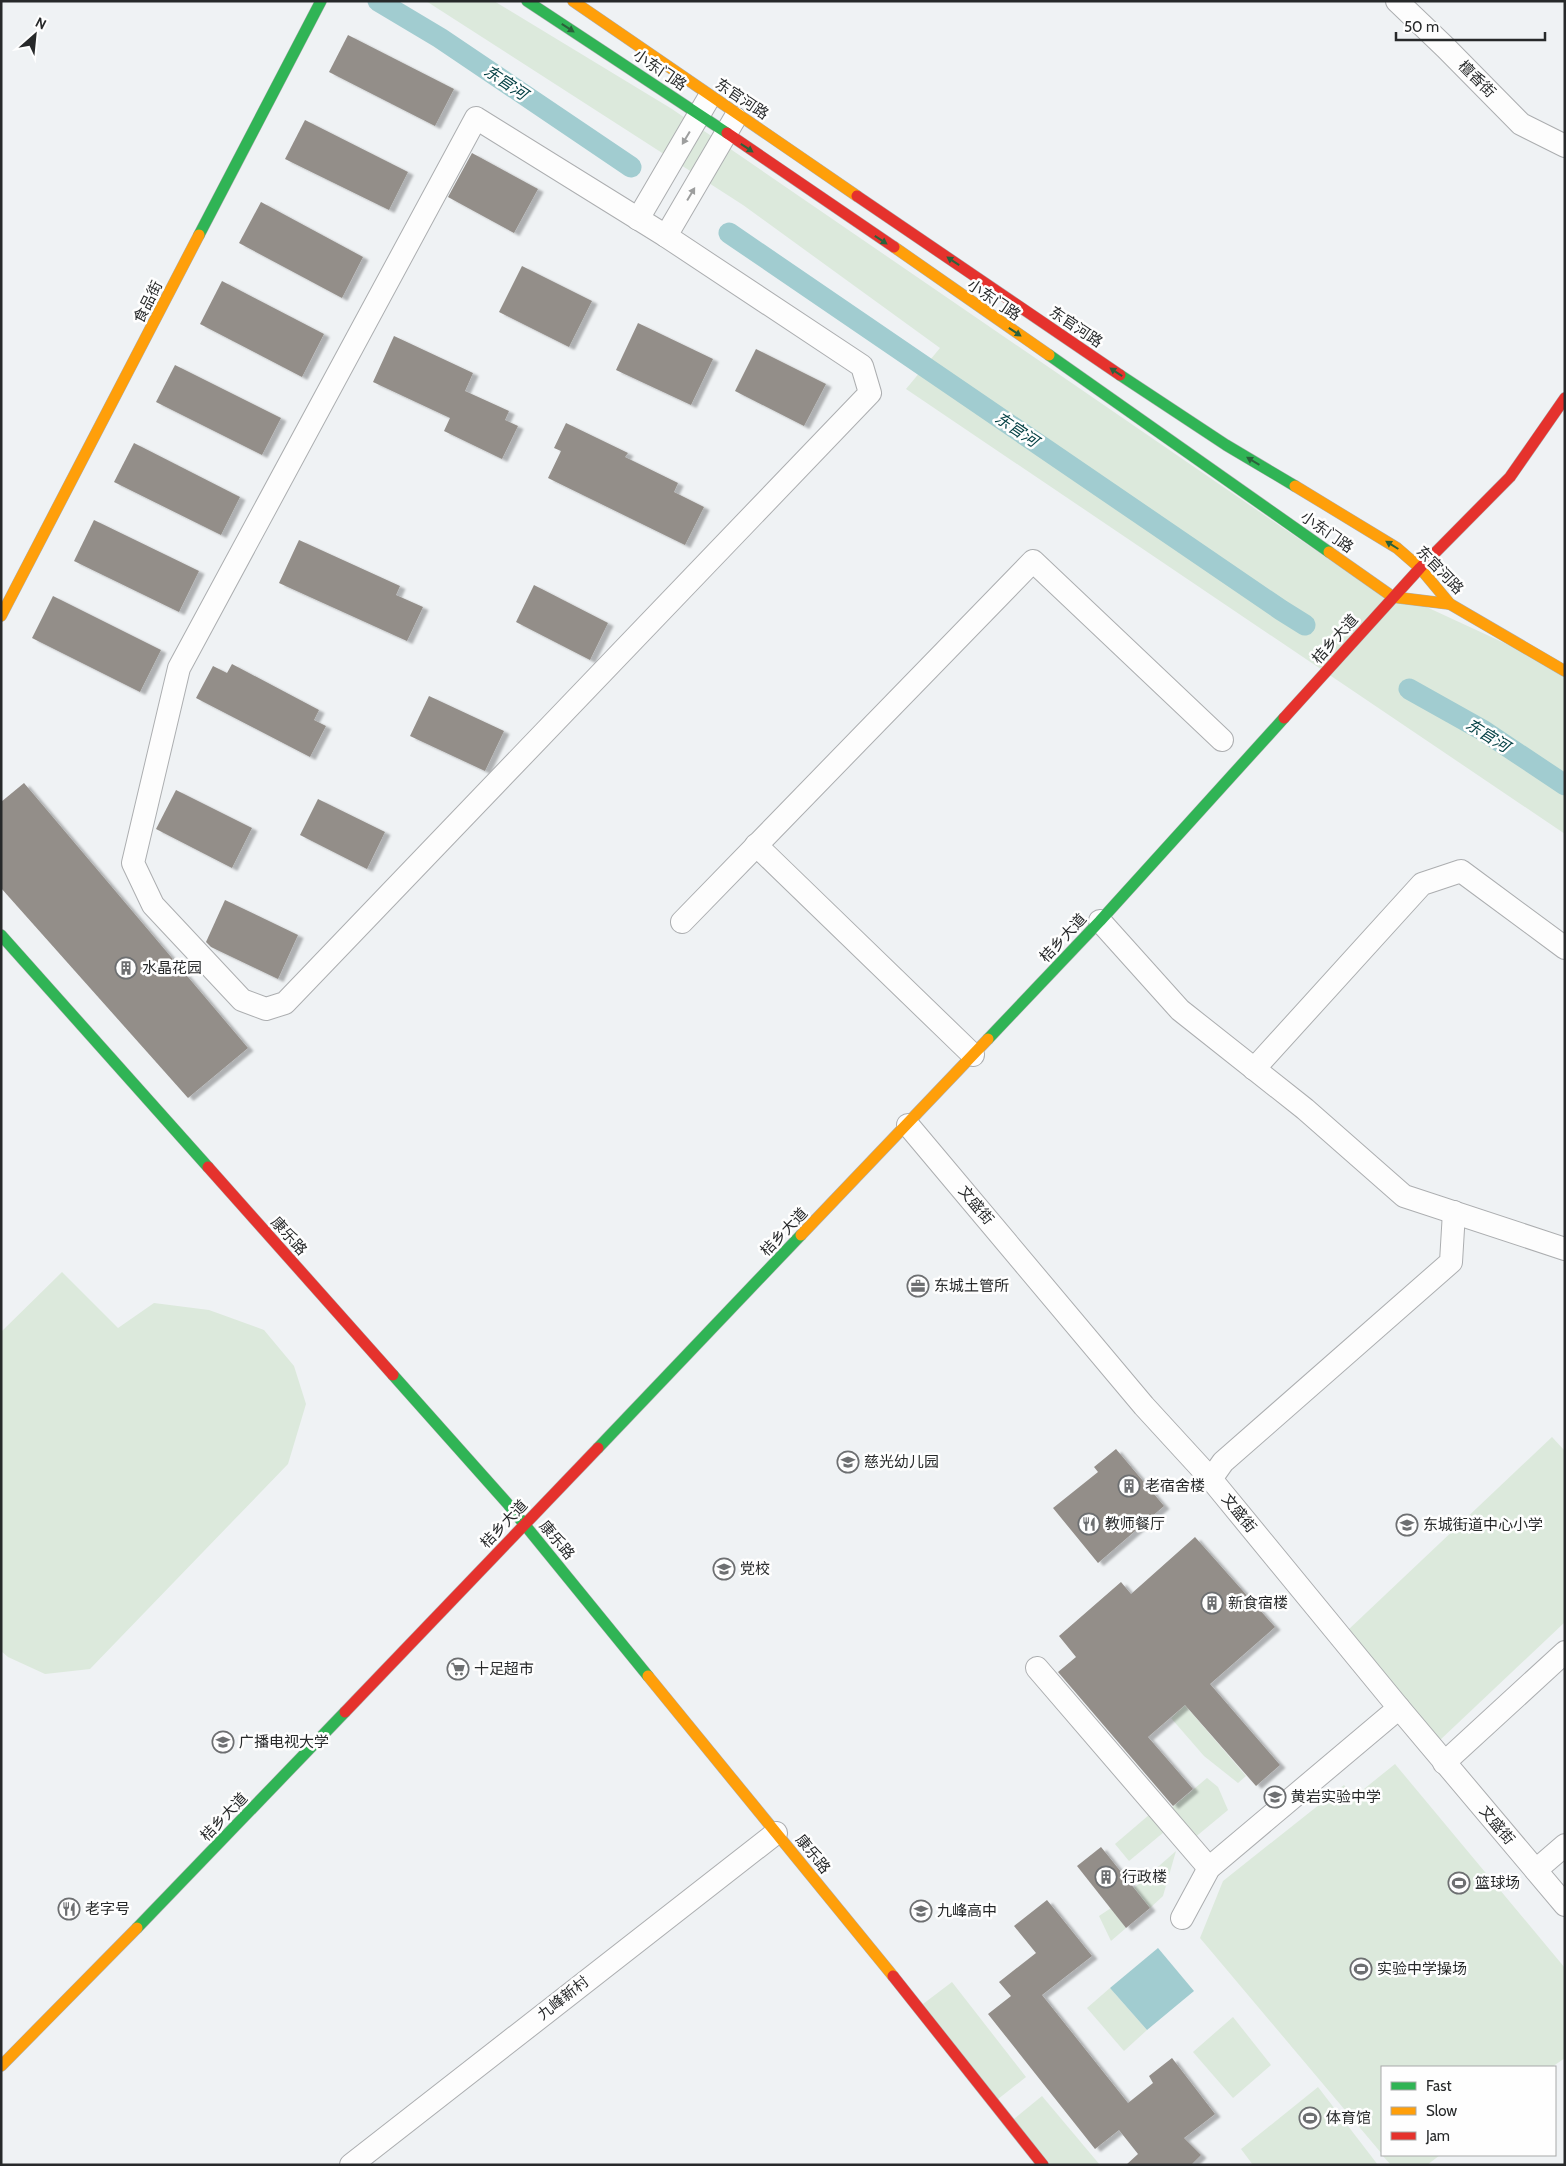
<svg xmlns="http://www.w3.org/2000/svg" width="1566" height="2166" font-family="Cabin,'Noto Sans SC',sans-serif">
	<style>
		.green { fill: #dce9dc }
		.water { fill: #a1ccd0 }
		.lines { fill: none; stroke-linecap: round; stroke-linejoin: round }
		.canal { stroke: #a1ccd0; stroke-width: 21 }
		.building { fill: #938e89; filter: url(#shadow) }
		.street-casing { stroke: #acaeb0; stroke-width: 24 }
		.fast-casing { stroke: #acaeb0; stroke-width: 12 }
		.slow-casing { stroke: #acaeb0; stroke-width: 12 }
		.jam-casing { stroke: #acaeb0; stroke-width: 12 }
		.street { stroke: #fdfdfd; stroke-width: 22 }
		.fast { stroke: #30b455; stroke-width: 11 }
		.slow { stroke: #ff9f0a; stroke-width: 11 }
		.jam { stroke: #e5322d; stroke-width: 11 }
		.oneway { fill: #2b613b }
		.oneway2 { fill: #9d9e9e }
		.labels { text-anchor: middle; stroke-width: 5; stroke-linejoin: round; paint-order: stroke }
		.street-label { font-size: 15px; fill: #27292a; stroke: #fefefe }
		.poi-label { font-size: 15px; fill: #27292a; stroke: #fefefe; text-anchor: start }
		.water-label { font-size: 16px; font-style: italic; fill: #054145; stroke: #fefefe }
	</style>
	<defs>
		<filter id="shadow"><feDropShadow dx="5.5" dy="3" stdDeviation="1" flood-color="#0004"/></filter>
	</defs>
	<rect width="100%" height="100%" fill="#eff2f4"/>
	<g class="green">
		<path d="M 426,1 L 494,1 L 672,109 L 1340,567 L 1565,671 L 1565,834 L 906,389 L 940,348 L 743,205 Z"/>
		<path d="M 62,1272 L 118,1328 L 154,1303 L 209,1310 L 264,1330 L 294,1366 L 306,1404 L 288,1464 L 90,1669 L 45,1674 L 8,1657 L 1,1651 L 1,1332 Z"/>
		<path d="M 1552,1437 L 1565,1451 L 1565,1622 L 1439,1741 L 1347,1631 Z"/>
		<path d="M 1185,1705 L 1246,1776 L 1238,1783 L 1204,1756 L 1171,1718 Z"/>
		<path d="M 1395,1764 L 1565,1968 L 1565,2058 L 1552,2067 L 1382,2067 L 1382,2154 L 1200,1938 L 1223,1881 L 1344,1785 L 1354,1797 Z"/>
		<path d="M 1207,1778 L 1218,1787 L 1228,1810 L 1193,1839 L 1169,1810 Z"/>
		<path d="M 1149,1815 L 1164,1832 L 1129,1861 L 1115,1844 Z"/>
		<path d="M 1176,1851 L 1163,1896 L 1150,1908 L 1134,1888 Z"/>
		<path d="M 1111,1908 L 1126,1928 L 1111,1941 L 1099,1916 Z"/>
		<path d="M 952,1982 L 1026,2077 L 993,2103 L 919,2007 Z"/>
		<path d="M 1110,1988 L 1147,2030 L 1124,2051 L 1087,2008 Z"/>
		<path d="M 1233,2017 L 1271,2065 L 1233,2098 L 1193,2052 Z"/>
		<path d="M 1318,2087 L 1378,2165 L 1253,2165 L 1241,2149 Z"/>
		<path d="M 1042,2096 L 1100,2165 L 1043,2165 L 1009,2123 Z"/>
		<path d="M 1382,2155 L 1440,2155 L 1427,2165 L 1391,2165 Z"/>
	</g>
	<path class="water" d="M 1158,1948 L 1194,1991 L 1147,2030 L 1110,1988 Z"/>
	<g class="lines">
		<g class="canal">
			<path d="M 378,1 L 440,38 L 631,167"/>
			<path d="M 729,233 L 1281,610 L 1305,625"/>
			<path d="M 1409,689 L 1484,731 L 1565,785"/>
		</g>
	</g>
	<g class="building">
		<path d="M 348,35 L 454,89 L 435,126 L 329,72 Z"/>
		<path d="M 305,120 L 408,172 L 389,210 L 285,159 Z"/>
		<path d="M 472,153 L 538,189 L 514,233 L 448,197 Z"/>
		<path d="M 261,202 L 363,257 L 342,298 L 239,243 Z"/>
		<path d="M 522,266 L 592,301 L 569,347 L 499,312 Z"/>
		<path d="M 222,281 L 324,334 L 302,377 L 200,324 Z"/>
		<path d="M 638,323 L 713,359 L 691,405 L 616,370 Z"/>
		<path d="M 394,336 L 473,373 L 465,391 L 509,411 L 505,420 L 518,426 L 502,459 L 444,431 L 450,418 L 373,382 Z"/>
		<path d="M 756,349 L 826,384 L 804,426 L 735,391 Z"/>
		<path d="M 175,365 L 281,418 L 262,455 L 156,402 Z"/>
		<path d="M 566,423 L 628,453 L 625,457 L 678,483 L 674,492 L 704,507 L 685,545 L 548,478 L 561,451 L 554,448 Z"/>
		<path d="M 134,443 L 240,497 L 221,535 L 114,482 Z"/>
		<path d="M 94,520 L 199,571 L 179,612 L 74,561 Z"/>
		<path d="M 299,540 L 400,586 L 396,595 L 423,607 L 407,641 L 279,583 Z"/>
		<path d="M 534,585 L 608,623 L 590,660 L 516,622 Z"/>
		<path d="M 53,596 L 161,650 L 140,692 L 32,638 Z"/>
		<path d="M 232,664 L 319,710 L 314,720 L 326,726 L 310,757 L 196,698 L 213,666 L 227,673 Z"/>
		<path d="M 429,696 L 504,731 L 485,771 L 410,736 Z"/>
		<path d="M 24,783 L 248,1048 L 188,1098 L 1,888 L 1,802 Z"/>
		<path d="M 176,790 L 252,828 L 232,868 L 156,829 Z"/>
		<path d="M 318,799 L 385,832 L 367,869 L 300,835 Z"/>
		<path d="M 225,900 L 298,935 L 278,979 L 211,947 L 206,942 Z"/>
		<path d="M 1116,1449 L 1164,1506 L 1098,1563 L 1053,1508 L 1098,1472 L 1094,1467 Z"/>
		<path d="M 1195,1537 L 1275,1627 L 1210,1684 L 1280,1765 L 1256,1786 L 1185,1705 L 1148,1737 L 1193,1789 L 1173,1806 L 1058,1672 L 1076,1657 L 1059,1636 L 1121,1582 L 1131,1594 Z"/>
		<path d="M 1101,1847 L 1150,1908 L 1126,1928 L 1077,1866 Z"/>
		<path d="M 1047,1900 L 1092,1956 L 1042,1995 L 1128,2103 L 1153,2083 L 1149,2076 L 1172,2058 L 1215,2114 L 1184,2138 L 1201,2155 L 1191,2165 L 1126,2165 L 1138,2154 L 1119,2130 L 1095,2149 L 988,2014 L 1011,1996 L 999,1982 L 1036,1953 L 1014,1926 Z"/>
	</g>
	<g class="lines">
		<g class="street-casing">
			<g id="street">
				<path d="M 1397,1 L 1446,48 L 1521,124 L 1565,146"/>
				<path d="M 476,118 L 666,236 L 862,366 L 870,393 L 285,1003 L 266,1009 L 242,1000 L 153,905 L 133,863 L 179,668 Z"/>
				<path d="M 638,219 L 707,101"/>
				<path d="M 666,236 L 735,118"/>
				<path d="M 756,845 L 973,1055"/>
				<path d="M 1100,921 L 1180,1010 L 1305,1109 L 1404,1196 L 1565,1249"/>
				<path d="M 682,922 L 1033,561 L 1222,740"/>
				<path d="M 1254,1069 L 1422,884 L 1461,871 L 1565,948"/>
				<path d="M 908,1125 L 1144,1406 L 1211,1479 L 1399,1708 L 1565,1905"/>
				<path d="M 1211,1479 L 1223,1462 L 1451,1262 L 1454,1212"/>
				<path d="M 1037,1668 L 1209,1868"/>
				<path d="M 1444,1763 L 1565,1652"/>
				<path d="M 1536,1870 L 1565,1845"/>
				<path d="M 1182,1918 L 1209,1868 L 1399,1708"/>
				<path d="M 351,2165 L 776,1833"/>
			</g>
		</g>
		<g class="fast-casing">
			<g id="fast">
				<path d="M 527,1 L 727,133"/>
				<path d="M 199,235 L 321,1"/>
				<path d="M 1049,355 L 1329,552"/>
				<path d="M 1120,375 L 1226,445 L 1295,486"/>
				<path d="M 1,935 L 208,1167"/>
				<path d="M 988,1039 L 1100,921 L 1284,718"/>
				<path d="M 393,1375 L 507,1503 L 648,1676"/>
				<path d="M 598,1448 L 801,1235"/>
				<path d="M 137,1928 L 345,1712"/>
			</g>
		</g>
		<g class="slow-casing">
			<g id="slow">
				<path d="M 573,1 L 857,196"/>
				<path d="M 894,247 L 1049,355"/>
				<path d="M 1295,486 L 1397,548 L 1420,568 L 1450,604 L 1565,671"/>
				<path d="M 1329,552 L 1393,597 L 1450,604"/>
				<path d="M 1,616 L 199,235"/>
				<path d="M 801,1235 L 988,1039"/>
				<path d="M 648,1676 L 893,1976"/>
				<path d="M 1,2066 L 137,1928"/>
			</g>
		</g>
		<g class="jam-casing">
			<g id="jam">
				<path d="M 727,133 L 894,247"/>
				<path d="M 857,196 L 1120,375"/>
				<path d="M 1284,718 L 1420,568 L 1510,477 L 1565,398"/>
				<path d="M 208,1167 L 393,1375"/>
				<path d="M 345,1712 L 598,1448"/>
				<path d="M 893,1976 L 1043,2165"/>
			</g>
		</g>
		<use href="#street" class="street"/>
		<use href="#fast" class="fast"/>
		<use href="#slow" class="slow"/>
		<use href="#jam" class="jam"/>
	</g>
	<defs><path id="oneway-solid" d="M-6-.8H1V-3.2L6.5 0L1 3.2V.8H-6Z" transform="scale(1.25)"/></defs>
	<g class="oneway">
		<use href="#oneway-solid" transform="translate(568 28) rotate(33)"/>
		<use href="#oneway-solid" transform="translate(747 148) rotate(34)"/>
		<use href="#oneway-solid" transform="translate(881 240) rotate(34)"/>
		<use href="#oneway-solid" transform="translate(953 261) rotate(-146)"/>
		<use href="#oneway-solid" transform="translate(1015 332) rotate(34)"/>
		<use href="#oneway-solid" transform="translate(1116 372) rotate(-146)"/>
		<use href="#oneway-solid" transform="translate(1253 461) rotate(-149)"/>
		<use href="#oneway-solid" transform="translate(1392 545) rotate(-148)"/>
	</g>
	<g class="oneway2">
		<use href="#oneway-solid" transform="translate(686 138) rotate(121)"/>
		<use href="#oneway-solid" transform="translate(691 194) rotate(-59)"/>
	</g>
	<defs>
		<g id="building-ring" transform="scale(1.125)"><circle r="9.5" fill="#fefefe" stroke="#6d6f71" stroke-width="1.5"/><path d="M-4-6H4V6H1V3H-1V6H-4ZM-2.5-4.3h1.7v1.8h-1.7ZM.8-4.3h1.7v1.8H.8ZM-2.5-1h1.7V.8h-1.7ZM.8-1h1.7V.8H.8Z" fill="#6d6f71"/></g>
		<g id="office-ring" transform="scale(1.125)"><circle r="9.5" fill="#fefefe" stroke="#6d6f71" stroke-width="1.5"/><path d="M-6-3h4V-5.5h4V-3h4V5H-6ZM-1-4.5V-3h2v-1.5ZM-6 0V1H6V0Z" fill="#6d6f71"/></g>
		<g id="school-ring" transform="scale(1.125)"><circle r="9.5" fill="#fefefe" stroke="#6d6f71" stroke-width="1.5"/><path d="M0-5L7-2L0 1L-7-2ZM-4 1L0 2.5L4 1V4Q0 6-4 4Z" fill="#6d6f71"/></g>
		<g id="restaurant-ring" transform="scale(1.125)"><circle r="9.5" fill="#fefefe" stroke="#6d6f71" stroke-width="1.5"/><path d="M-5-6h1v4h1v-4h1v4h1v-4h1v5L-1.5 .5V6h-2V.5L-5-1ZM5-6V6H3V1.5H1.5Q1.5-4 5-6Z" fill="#6d6f71"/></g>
		<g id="supermarket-ring" transform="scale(1.125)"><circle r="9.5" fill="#fefefe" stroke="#6d6f71" stroke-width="1.5"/><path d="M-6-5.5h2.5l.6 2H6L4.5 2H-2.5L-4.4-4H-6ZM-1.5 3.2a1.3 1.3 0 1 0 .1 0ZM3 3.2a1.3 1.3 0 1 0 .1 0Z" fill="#6d6f71"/></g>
		<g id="stadium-ring" transform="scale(1.125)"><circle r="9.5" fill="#fefefe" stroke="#6d6f71" stroke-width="1.5"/><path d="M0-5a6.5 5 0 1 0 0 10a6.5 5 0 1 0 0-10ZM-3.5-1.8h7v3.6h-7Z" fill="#6d6f71"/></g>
	</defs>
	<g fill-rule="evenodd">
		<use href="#building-ring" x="126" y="968"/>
		<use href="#office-ring" x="918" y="1286"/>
		<use href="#school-ring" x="848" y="1462"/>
		<use href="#building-ring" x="1129" y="1486"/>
		<use href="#restaurant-ring" x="1089" y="1524"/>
		<use href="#school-ring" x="1407" y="1525"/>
		<use href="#school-ring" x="724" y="1569"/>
		<use href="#building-ring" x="1212" y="1603"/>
		<use href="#supermarket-ring" x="458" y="1669"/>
		<use href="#school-ring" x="223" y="1742"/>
		<use href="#school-ring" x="1275" y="1797"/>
		<use href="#building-ring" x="1106" y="1877"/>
		<use href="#stadium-ring" x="1459" y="1883"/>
		<use href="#restaurant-ring" x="69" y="1909"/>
		<use href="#school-ring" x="921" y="1911"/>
		<use href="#stadium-ring" x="1361" y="1969"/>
		<use href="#stadium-ring" x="1310" y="2118"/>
	</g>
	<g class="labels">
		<g class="street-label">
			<text transform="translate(660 70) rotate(34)" y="5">小东门路</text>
			<text transform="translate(1477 79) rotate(45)" y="5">檀香街</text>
			<text transform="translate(742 99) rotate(34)" y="5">东官河路</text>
			<text transform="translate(994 300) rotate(34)" y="5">小东门路</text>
			<text transform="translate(148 302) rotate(-63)" y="5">食品街</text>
			<text transform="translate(1076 327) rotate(34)" y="5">东官河路</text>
			<text transform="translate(1327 532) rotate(35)" y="5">小东门路</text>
			<text transform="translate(1440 570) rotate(46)" y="5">东官河路</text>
			<text transform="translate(1335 639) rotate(-48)" y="5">桔乡大道</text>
			<text transform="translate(1063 938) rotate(-47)" y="5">桔乡大道</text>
			<text transform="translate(976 1205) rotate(50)" y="5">文盛街</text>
			<text transform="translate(784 1232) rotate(-46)" y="5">桔乡大道</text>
			<text transform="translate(289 1236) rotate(48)" y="5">康乐路</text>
			<text transform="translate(1239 1513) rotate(51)" y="5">文盛街</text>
			<text transform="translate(504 1524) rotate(-46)" y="5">桔乡大道</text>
			<text transform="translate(557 1540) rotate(50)" y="5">康乐路</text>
			<text transform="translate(224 1817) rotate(-46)" y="5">桔乡大道</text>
			<text transform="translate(1497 1825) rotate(50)" y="5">文盛街</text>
			<text transform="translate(813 1854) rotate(51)" y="5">康乐路</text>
			<text transform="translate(563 1998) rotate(-38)" y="5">九峰新村</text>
		</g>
		<g class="poi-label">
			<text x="142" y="973">水晶花园</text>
			<text x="934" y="1291">东城土管所</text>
			<text x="864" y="1467">慈光幼儿园</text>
			<text x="1145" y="1491">老宿舍楼</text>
			<text x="1105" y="1529">教师餐厅</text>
			<text x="1423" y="1530">东城街道中心小学</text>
			<text x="740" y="1574">党校</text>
			<text x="1228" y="1608">新食宿楼</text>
			<text x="474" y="1674">十足超市</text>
			<text x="239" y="1747">广播电视大学</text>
			<text x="1291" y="1802">黄岩实验中学</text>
			<text x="1122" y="1882">行政楼</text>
			<text x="1475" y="1888">篮球场</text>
			<text x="85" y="1914">老字号</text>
			<text x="937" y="1916">九峰高中</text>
			<text x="1377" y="1974">实验中学操场</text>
			<text x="1326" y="2123">体育馆</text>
		</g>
		<g class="water-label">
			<text transform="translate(506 82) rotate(34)" y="6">东官河</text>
			<text transform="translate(1017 429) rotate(34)" y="6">东官河</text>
			<text transform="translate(1488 735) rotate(32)" y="6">东官河</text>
		</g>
	</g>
	<rect width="1566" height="2166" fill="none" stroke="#27292a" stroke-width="5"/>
	<rect x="1381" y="2066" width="175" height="90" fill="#fefefe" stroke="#a8a9a9"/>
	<rect x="1391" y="2082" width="25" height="8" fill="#30b455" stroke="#a8a9a9"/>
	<text x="1426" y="2091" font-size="15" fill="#27292a">Fast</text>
	<rect x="1391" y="2107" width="25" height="8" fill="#ff9f0a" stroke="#a8a9a9"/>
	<text x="1426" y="2116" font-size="15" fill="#27292a">Slow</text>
	<rect x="1391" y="2132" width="25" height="8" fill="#e5322d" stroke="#a8a9a9"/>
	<text x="1426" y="2141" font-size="15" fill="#27292a">Jam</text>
	<g transform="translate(35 35) rotate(27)" stroke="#fefefe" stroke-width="4" paint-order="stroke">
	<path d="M0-4L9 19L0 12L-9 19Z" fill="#27292a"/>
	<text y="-8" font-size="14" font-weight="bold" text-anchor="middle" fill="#27292a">N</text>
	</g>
	<path d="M1396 32v8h149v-8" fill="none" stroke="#27292a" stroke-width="2.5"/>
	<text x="1404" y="32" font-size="15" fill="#27292a" stroke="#fefefe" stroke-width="4" paint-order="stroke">50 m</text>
</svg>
